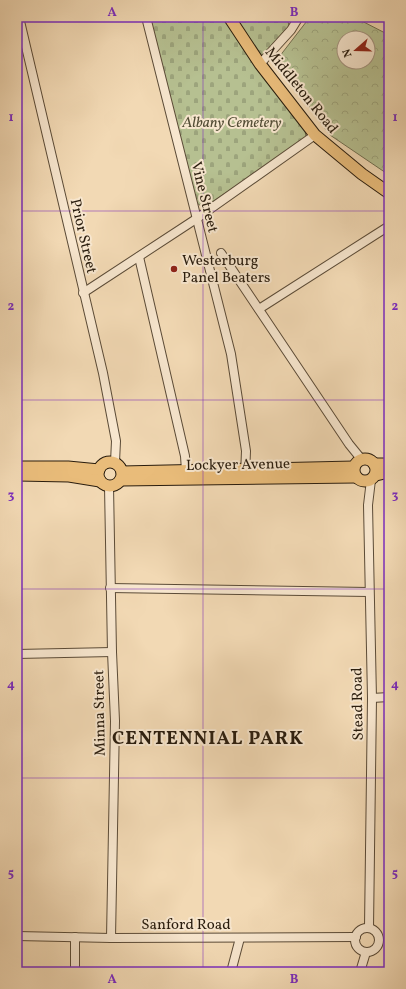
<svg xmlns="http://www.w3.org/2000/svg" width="406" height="989" font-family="Vollkorn,serif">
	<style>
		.cemetery { fill: url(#cemetery-stones); stroke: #706e4f }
		.park { fill: url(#park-crowns); stroke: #706e4f; fill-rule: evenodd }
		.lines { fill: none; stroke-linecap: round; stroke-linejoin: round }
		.minor-casing { stroke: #5b4b37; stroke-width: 10 }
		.major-casing { stroke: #291c0d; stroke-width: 13 }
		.minor { stroke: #f7e6ce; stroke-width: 8 }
		.major { stroke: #e9bc7a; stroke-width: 11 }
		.grid { fill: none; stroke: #7b2cbf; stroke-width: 1; stroke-opacity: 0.55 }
		.poi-dot { fill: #8f2418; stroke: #f7e6ce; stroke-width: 1.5 }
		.labels { text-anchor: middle; stroke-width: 4; stroke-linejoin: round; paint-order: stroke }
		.street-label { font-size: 15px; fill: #291c0d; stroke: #f7e6ce }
		.park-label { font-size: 15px; font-style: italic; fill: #534d35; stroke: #f7e6ce }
		.poi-label { font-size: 15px; fill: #291c0d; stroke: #f7e6ce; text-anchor: start }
		.district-label { font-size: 19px; font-weight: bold; letter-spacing: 1px; fill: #291c0d; stroke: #f7e6ce }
		.neatline { fill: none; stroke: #7b2cbf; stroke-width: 1.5 }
		.grid-label { font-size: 13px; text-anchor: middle; font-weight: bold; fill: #7b2cbf }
	</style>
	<defs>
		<pattern id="cemetery-stones" width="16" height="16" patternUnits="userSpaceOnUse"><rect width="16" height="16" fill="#b6c091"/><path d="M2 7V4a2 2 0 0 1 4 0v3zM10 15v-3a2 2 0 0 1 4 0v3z" fill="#9ca47c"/></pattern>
		<pattern id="park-crowns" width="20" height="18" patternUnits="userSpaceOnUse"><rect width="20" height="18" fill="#b6c091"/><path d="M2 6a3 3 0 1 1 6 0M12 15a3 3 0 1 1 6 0" fill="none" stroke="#9ca47c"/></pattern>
	</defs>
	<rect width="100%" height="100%" fill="#f2d9b4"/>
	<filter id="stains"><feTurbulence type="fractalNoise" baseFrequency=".005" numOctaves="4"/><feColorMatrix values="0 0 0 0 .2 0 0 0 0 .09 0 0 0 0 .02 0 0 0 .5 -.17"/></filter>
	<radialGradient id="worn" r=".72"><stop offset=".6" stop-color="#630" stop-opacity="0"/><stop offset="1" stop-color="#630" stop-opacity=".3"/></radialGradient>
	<path class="cemetery" d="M 149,17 L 287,17 L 289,26 L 256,63 L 305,129 L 306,139 L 206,206 L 201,206 L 197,203 Z"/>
	<path class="park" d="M 310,17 L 354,17 L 389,35 L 389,175 L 330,135 L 276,61 ZM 344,38 L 368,38 L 368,62 L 344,62 Z"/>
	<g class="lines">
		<g class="minor-casing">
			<g id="minor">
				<path d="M 19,17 L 103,373 L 116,441 L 115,462"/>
				<path d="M 146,17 L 231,354 L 246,451 L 245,475"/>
				<path d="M 260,64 L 291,30 L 299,17"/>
				<path d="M 221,253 L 349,444 L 362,460"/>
				<path d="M 139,257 L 185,456 L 186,471"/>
				<path d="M 83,293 L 196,219 L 315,135"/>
				<path d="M 259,309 L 389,226"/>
				<path d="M 109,486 L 112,652 L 115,721 L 111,938"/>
				<path d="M 110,588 L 369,592"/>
				<path d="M 17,654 L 112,652"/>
				<path d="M 372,698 L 389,697"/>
				<circle cx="367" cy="940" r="12"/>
				<path d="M 369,928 L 372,698 L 368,505 L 371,480"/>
				<path d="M 17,936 L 111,938 L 356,937"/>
				<path d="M 75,972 L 75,937"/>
				<path d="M 231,972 L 240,938"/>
				<path d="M 360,972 L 366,952"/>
			</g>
		</g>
		<g class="major-casing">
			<g id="major">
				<path d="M 229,17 L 260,64 L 315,135 L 362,174 L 389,193"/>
				<circle cx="365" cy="470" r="11"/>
				<circle cx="110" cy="474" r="12"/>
				<path d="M 374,464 L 389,464"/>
				<path d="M 17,467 L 68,467 L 99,470"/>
				<path d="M 122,472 L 354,467"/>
				<path d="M 17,475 L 69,476 L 100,481"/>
				<path d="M 376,475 L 389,472"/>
				<path d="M 121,480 L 356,477"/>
			</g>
		</g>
		<use href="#minor" class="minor"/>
		<use href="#major" class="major"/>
	</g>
	<path class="grid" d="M 203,17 L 203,972M 17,211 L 389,211M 17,400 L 389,400M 17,589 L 389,589M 17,778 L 389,778"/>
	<circle class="poi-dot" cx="174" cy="269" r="4"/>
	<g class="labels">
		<g class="street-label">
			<text transform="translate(302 90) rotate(51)" y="5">Middleton Road</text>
			<text transform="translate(205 197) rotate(76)" y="5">Vine Street</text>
			<text transform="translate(84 236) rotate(77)" y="5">Prior Street</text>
			<text transform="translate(238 464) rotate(-1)" y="5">Lockyer Avenue</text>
			<text transform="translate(357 704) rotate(-91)" y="5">Stead Road</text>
			<text transform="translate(99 713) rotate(-91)" y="5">Minna Street</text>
			<text x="186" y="929">Sanford Road</text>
		</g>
		<g class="park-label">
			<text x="232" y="127">Albany Cemetery</text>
		</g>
		<g class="poi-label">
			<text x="182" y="265">Westerburg<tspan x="182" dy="17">Panel Beaters</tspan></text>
		</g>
		<g class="district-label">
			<text x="208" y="744">CENTENNIAL PARK</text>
		</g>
	</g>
	<rect width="406" height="989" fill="none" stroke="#f2d9b4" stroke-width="44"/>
	<g transform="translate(356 50) rotate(250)"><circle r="19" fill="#f7e6ce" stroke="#a59581"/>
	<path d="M0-3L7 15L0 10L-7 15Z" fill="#8f2418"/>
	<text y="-6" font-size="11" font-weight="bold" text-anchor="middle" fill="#291c0d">N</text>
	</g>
	<rect x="22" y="22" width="362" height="945" class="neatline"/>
	<g class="grid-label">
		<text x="112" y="16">A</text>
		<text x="294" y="16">B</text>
		<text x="11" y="121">1</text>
		<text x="395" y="121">1</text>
		<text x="11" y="310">2</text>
		<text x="395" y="310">2</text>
		<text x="11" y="499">3</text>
		<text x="395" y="499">3</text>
		<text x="11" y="688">4</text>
		<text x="395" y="688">4</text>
		<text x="11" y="877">5</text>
		<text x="395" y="877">5</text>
		<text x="112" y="983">A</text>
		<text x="294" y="983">B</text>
	</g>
	<rect width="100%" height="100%" filter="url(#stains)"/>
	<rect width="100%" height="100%" fill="url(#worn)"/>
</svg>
